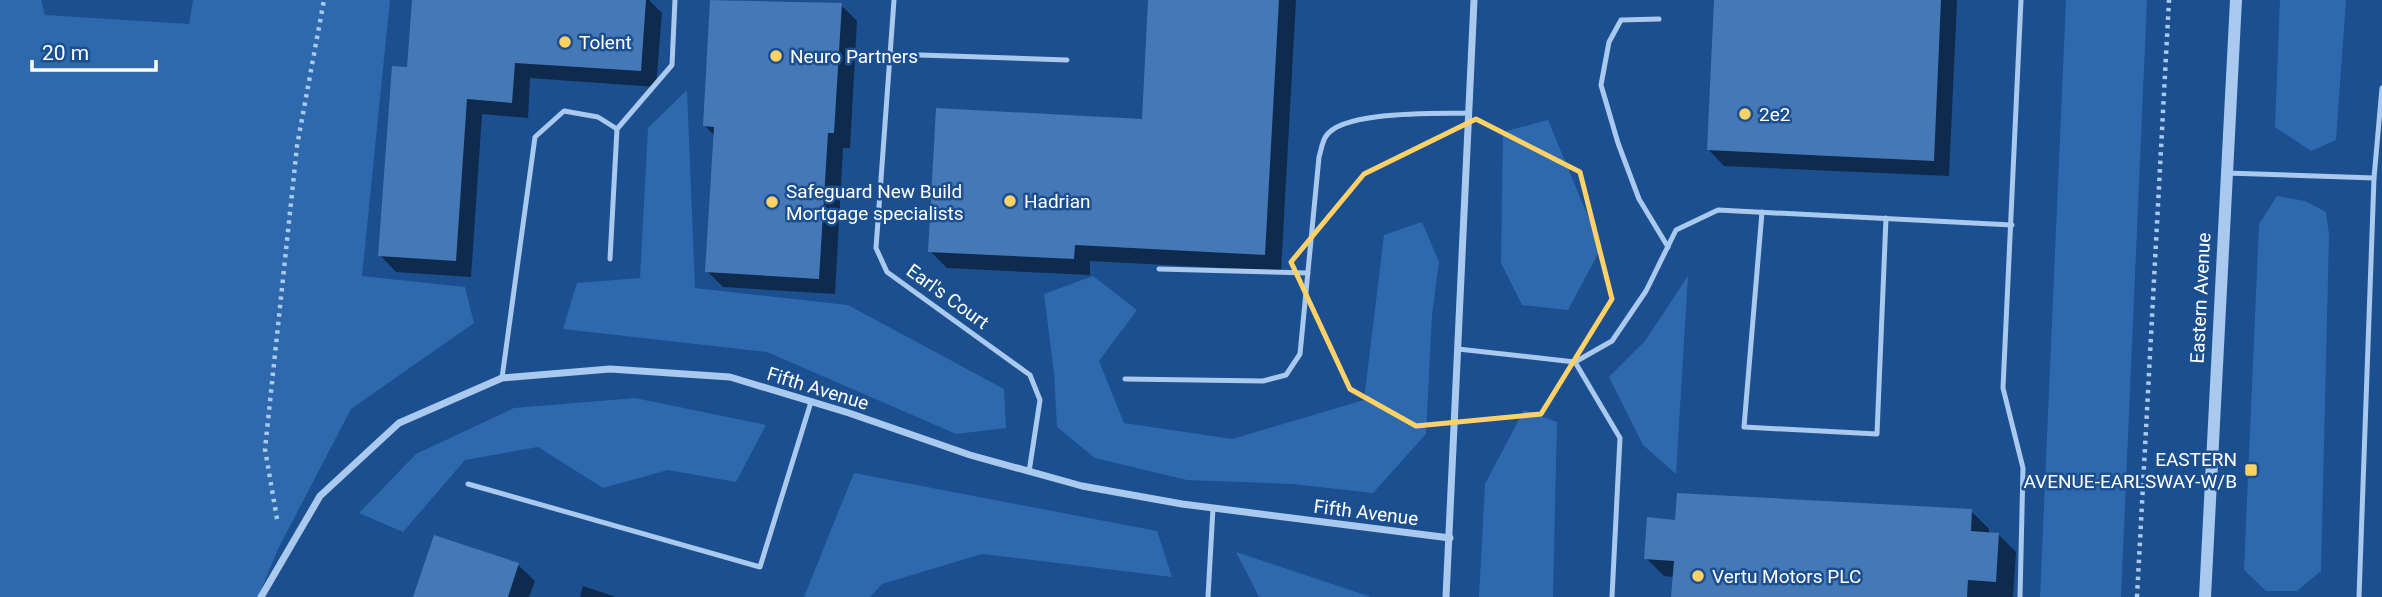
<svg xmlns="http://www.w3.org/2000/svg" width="2382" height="597" font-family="Roboto,sans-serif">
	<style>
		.green { fill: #2e69ad }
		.shadow { fill: #0007 }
		.building { fill: #4478b7 }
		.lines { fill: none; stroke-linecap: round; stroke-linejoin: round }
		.path { stroke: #a9c9ee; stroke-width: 4.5; stroke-dasharray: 3.5 5; stroke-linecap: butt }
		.service { stroke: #a9c9ee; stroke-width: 5 }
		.minor { stroke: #a9c9ee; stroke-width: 7 }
		.tertiary { stroke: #a9c9ee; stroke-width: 12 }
		.marked { fill: none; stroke: #ffd166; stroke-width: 5; stroke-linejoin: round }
		.poi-dot { fill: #ffd166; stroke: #1b4f8f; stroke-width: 2.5 }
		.labels { text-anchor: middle; stroke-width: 5; stroke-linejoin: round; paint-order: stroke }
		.poi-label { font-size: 19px; fill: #fff; stroke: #1b4f8f; text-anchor: start }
		.street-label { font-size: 19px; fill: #fff; stroke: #1b4f8f }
	</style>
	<rect width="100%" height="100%" fill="#1b4f8f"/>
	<g class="green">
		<path d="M 0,0 L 41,0 L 45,15 L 189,24 L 193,0 L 390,0 L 362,276 L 465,287 L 474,323 L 351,409 L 278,549 L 258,597 L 0,597 Z"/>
		<path d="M 2066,0 L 2147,0 L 2121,597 L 2040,597 Z"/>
		<path d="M 2280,0 L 2346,0 L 2336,140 L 2311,151 L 2275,127 Z"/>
		<path d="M 687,90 L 695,288 L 848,305 L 1004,389 L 1006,428 L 956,434 L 767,352 L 563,329 L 577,283 L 640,278 L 648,128 Z"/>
		<path d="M 1548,120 L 1601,248 L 1568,310 L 1522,305 L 1501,263 L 1503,132 Z"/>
		<path d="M 2277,196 L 2305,201 L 2326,212 L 2329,235 L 2321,571 L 2297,591 L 2266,591 L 2244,570 L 2259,224 Z"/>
		<path d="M 1422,222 L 1439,262 L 1432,315 L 1426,434 L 1373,493 L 1292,484 L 1187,480 L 1095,458 L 1057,427 L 1054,373 L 1044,294 L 1093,276 L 1137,310 L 1099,361 L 1124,423 L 1232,439 L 1364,400 L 1384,235 Z"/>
		<path d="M 1688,276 L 1676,474 L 1643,445 L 1609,377 L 1645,341 Z"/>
		<path d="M 635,398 L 766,425 L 736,482 L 668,470 L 603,488 L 538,447 L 465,460 L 403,532 L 359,513 L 416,454 L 514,408 Z"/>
		<path d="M 1524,410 L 1557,422 L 1553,597 L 1479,597 L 1485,484 Z"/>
		<path d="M 854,473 L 1157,531 L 1172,577 L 982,554 L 882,584 L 870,597 L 804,597 Z"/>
		<path d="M 1236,552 L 1371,597 L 1259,597 Z"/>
	</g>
	<g class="shadow">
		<path d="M 414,0 L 649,0 L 662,13 L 656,87 L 530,78 L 528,118 L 482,114 L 471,277 L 396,272 L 380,255 L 409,69 Z"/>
		<path d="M 712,0 L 841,5 L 857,21 L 850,148 L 843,148 L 835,294 L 723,287 L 707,271 L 715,136 L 705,126 Z"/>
		<path d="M 1150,0 L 1296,0 L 1281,271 L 1090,261 L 1090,275 L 947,268 L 930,251 L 1143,121 Z"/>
		<path d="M 1715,0 L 1957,0 L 1949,176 L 1724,166 L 1708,149 Z"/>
		<path d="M 1971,511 L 1989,529 L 1989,534 L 1998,534 L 2016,552 L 2013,597 L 1673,597 L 1674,577 L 1664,576 L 1646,558 L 1677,522 Z"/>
		<path d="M 435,537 L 518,565 L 535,581 L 529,597 L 415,597 Z"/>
		<path d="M 583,586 L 616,597 L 580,597 Z"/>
	</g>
	<g class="building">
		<path d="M 412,0 L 646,0 L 641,71 L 515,63 L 512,103 L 467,99 L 456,261 L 378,256 L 392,66 L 407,67 Z"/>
		<path d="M 710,0 L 842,3 L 834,133 L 828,133 L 819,279 L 705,272 L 714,127 L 703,126 Z"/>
		<path d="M 1148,0 L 1279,0 L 1265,255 L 1075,245 L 1074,259 L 928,252 L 936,108 L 1142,119 Z"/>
		<path d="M 1714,0 L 1941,0 L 1934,161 L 1707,150 Z"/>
		<path d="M 1677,493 L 1972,509 L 1971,531 L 1999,533 L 1996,582 L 1968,580 L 1967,597 L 1671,597 L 1674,561 L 1644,559 L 1647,517 L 1675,520 Z"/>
		<path d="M 434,535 L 519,563 L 508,597 L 413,597 Z"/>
	</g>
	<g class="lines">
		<g class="path">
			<path d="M 277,519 L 265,449 L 297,146 L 324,0"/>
			<path d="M 2137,597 L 2169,0"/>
		</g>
		<g class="service">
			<path d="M 894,0 L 876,248 L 887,272 L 1030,375 L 1040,400 L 1029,472"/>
			<path d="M 1659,19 L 1621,20 L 1609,42 L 1601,85 L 1618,143 L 1639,199 L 1668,247"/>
			<path d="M 890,54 L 1067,60"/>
			<path d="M 617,129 L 672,65 L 675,0"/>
			<path d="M 2226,173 L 2374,178 L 2382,88"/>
			<path d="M 1762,212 L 1744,427 L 1877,434 L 1886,218"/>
			<path d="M 1159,269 L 1308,273"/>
			<path d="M 1458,349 L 1575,362 L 1620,438 L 1612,597"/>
			<path d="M 1575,362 L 1612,341 L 1646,291 L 1676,230 L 1718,210 L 2012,225"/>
			<path d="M 502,378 L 535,137 L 564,111 L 598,117 L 617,129 L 610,259"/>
			<path d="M 1125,379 L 1263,381 L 1286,375 L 1300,354 L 1319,157 C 1321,151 1322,142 1326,136 C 1343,110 1438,114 1469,113"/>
			<path d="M 468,484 L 760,567 L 811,402"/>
			<path d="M 1208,597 L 1213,508"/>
			<path d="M 2020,597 L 2023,468 L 2003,388 L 2021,0"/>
			<path d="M 2359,597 L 2374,178"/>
		</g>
		<g class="minor">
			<path d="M 261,597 L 320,496 L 399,423 L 502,378 L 610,369 L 730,377 L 849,413 L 970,455 L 1082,486 L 1182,504 L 1450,538"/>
			<path d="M 1446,597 L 1474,0"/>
		</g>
		<path class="tertiary" d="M 2205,597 L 2236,0"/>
	</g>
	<path class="marked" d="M 1476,119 L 1580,172 L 1612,299 L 1541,414 L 1416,426 L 1350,389 L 1291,262 L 1364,174 Z"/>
	<g class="poi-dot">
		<circle cx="565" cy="42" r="7"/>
		<circle cx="776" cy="56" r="7"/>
		<circle cx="1745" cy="114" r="7"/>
		<circle cx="1010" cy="201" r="7"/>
		<circle cx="772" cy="202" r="7"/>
		<rect x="2244" y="463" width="14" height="14" rx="3.5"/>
		<circle cx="1698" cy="576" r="7"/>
	</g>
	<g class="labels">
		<g class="poi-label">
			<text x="579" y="49">Tolent</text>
			<text x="790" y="63">Neuro Partners</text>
			<text x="1759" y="121">2e2</text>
			<text x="786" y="198">Safeguard New Build<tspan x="786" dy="22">Mortgage specialists</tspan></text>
			<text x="1024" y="208">Hadrian</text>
			<text x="2237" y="466" text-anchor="end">EASTERN<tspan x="2237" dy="22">AVENUE-EARLSWAY-W/B</tspan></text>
			<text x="1712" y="583">Vertu Motors PLC</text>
		</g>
		<g class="street-label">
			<text transform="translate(948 296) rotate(36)" y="7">Earl's Court</text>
			<text transform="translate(2200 298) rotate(-87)" y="7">Eastern Avenue</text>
			<text transform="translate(818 388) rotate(17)" y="7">Fifth Avenue</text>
			<text transform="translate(1366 512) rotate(7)" y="7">Fifth Avenue</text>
		</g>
	</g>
	<path d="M32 60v10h124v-10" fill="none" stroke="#ffffff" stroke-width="3.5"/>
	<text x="42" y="60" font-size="21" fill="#ffffff" stroke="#1b4f8f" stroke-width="5" paint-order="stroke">20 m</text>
</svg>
